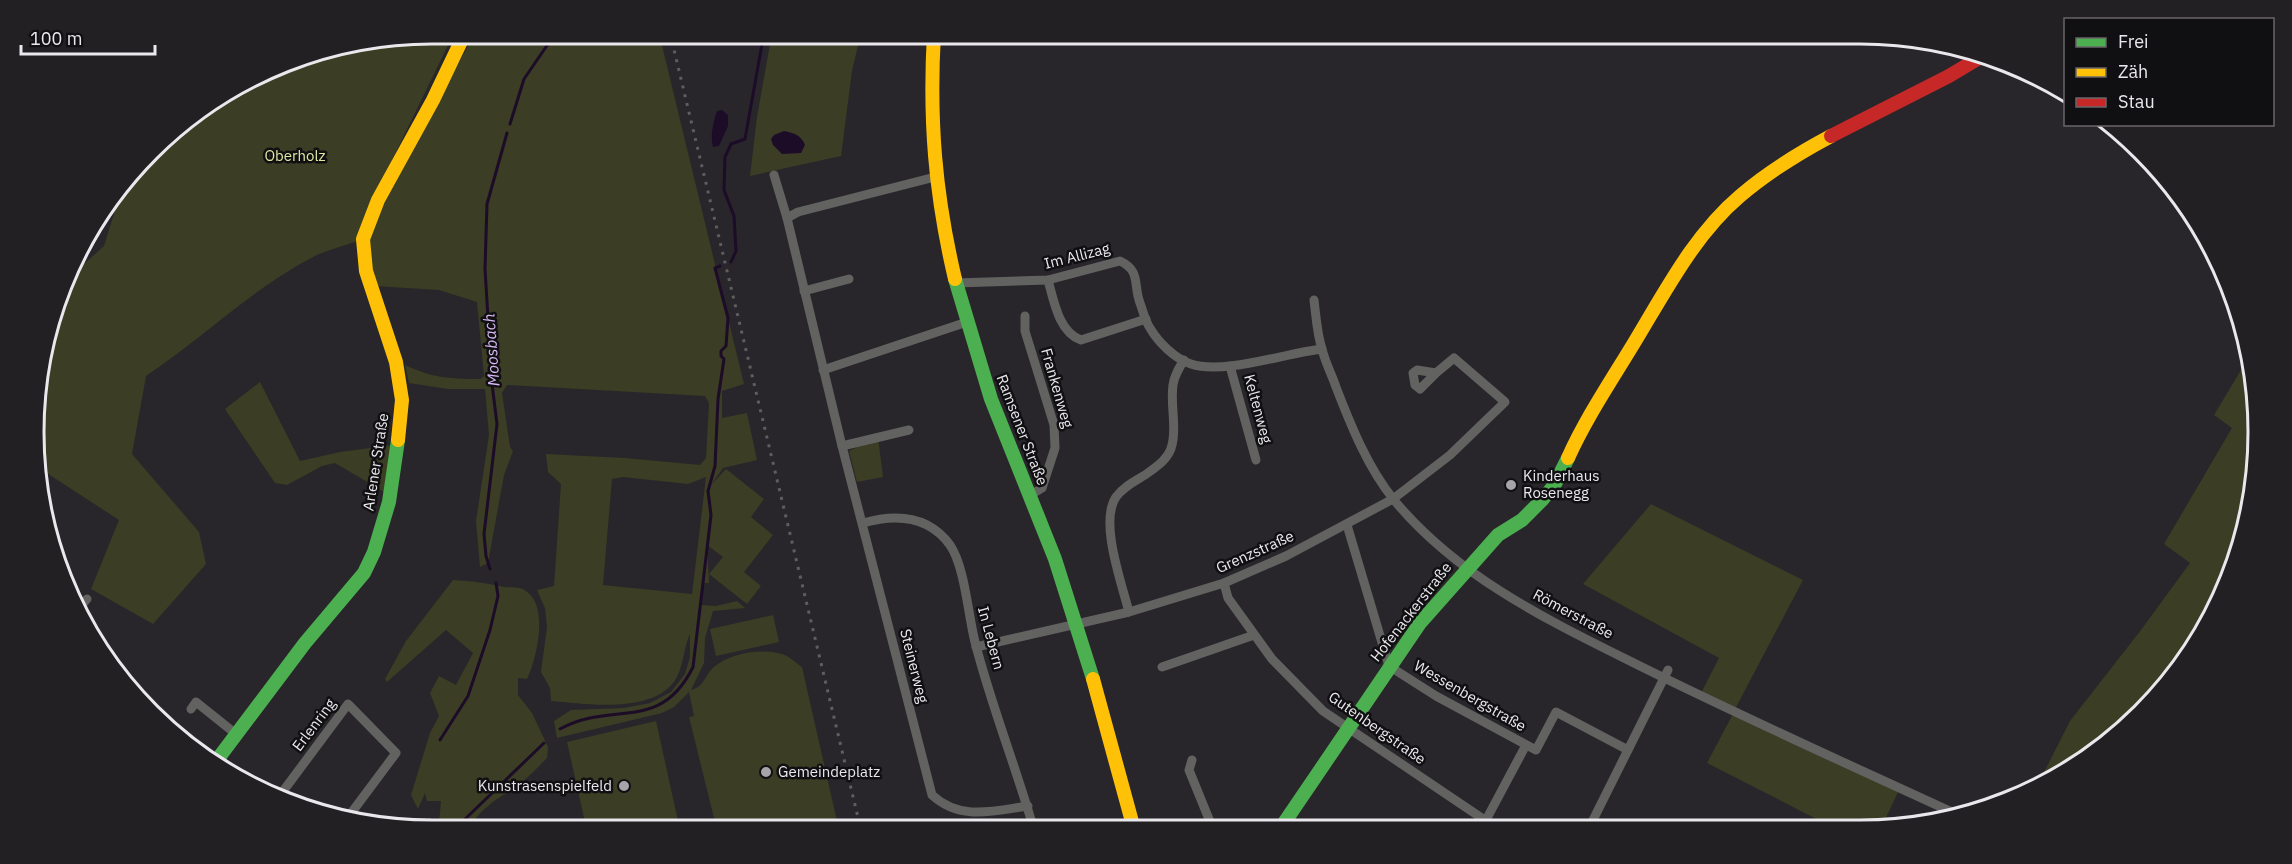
<svg xmlns="http://www.w3.org/2000/svg" width="2292" height="864" font-family="'IBM Plex Sans',sans-serif">
	<style>
		.green { fill: #3b3d24; fill-rule: evenodd }
		.water { fill: #1c0c28 }
		.lines { fill: none; stroke-linecap: round; stroke-linejoin: round }
		.stream { stroke: #1c0c28; stroke-width: 3 }
		.street { stroke: #626261; stroke-width: 9 }
		.fast { stroke: #4caf50; stroke-width: 14 }
		.slow { stroke: #ffc107; stroke-width: 14 }
		.jam { stroke: #c62828; stroke-width: 14 }
		.rail { stroke: #5e5d5f; stroke-width: 3; stroke-dasharray: 3 6; stroke-linecap: butt }
		.poi-dot { fill: #a7a4a9; stroke: #100f11; stroke-width: 2 }
		.labels { text-anchor: middle; stroke-width: 5; stroke-linejoin: round; paint-order: stroke }
		.park-label { font-size: 15px; fill: #dee8a1; stroke: #100f11 }
		.street-label { font-size: 15px; fill: #ebe8ed; stroke: #100f11 }
		.poi-label { font-size: 15px; fill: #ebe8ed; stroke: #100f11; text-anchor: start }
		.water-label { font-size: 16px; font-style: italic; fill: #d9b8f6; stroke: #100f11 }
		.rim { fill: none; stroke: #ebe8ed; stroke-width: 3 }
	</style>
	<rect width="100%" height="100%" fill="#28262a"/>
	<g class="green">
		<path d="M 432,33 L 454,33 L 374,197 L 365,234 L 475,33 L 659,33 L 744,384 L 722,391 L 722,418 L 747,413 L 757,460 L 723,468 L 711,485 L 726,469 L 764,499 L 751,517 L 773,535 L 744,572 L 761,586 L 747,604 L 709,574 L 723,557 L 707,545 L 709,583 L 704,583 L 701,605 L 716,606 L 737,601 L 745,608 L 713,611 L 705,638 L 704,663 L 691,690 C 704,687 705,675 714,667 C 730,653 761,648 782,654 C 789,656 796,663 802,667 L 839,830 L 717,830 L 689,717 L 694,716 L 689,692 L 674,707 L 662,713 L 557,738 L 554,721 L 571,710 L 624,708 L 650,703 L 671,692 L 685,674 L 690,657 L 690,634 C 684,646 684,663 677,677 C 656,715 587,704 551,701 L 550,688 L 541,672 L 547,627 L 545,608 L 537,590 L 554,586 L 561,484 L 548,472 L 546,454 L 625,458 L 700,465 L 706,458 L 709,403 L 705,396 L 507,385 L 502,393 L 510,447 L 513,451 L 504,475 L 488,563 L 480,567 L 476,521 L 489,435 L 485,389 L 448,389 L 409,383 L 405,365 C 432,378 451,379 480,379 L 484,376 L 477,302 L 439,290 L 374,286 L 363,239 C 347,245 330,249 315,256 C 254,287 203,338 146,376 L 132,454 L 199,532 L 206,564 L 153,624 L 91,589 L 119,520 L 39,468 L 36,380 L 54,304 L 64,282 L 104,246 L 121,191 L 169,132 L 233,86 L 303,54 ZM 623,477 L 688,484 L 706,477 L 692,594 L 603,585 L 612,479 Z"/>
		<path d="M 772,33 L 861,33 L 852,71 L 841,156 L 750,176 L 757,117 Z"/>
		<path d="M 2250,355 L 2256,380 L 2258,458 L 2245,536 L 2192,653 L 2123,732 L 2035,790 L 2070,721 L 2141,630 L 2190,563 L 2164,544 L 2232,428 L 2214,415 Z"/>
		<path d="M 260,382 L 300,461 L 340,452 L 393,445 L 386,493 L 335,463 L 322,466 L 287,485 L 275,483 L 225,409 Z"/>
		<path d="M 878,437 L 883,477 L 857,482 L 849,451 Z"/>
		<path d="M 1651,504 L 1803,580 L 1734,711 L 1900,788 L 1881,828 L 1834,828 L 1707,763 L 1734,712 L 1700,695 L 1719,658 L 1583,584 Z"/>
		<path d="M 453,580 C 471,581 486,583 504,587 C 511,588 519,586 526,591 C 549,606 537,658 527,679 L 518,678 L 518,695 L 532,713 L 548,747 L 547,758 C 539,766 532,774 523,781 C 502,797 480,806 468,831 L 436,831 L 439,823 L 441,801 L 427,801 L 425,793 L 418,809 L 411,795 L 430,733 L 439,716 L 430,693 L 439,676 L 456,685 L 473,653 L 446,630 L 387,682 L 385,679 L 406,641 Z"/>
		<path d="M 773,615 L 779,642 L 716,656 L 710,629 Z"/>
		<path d="M 656,721 L 680,830 L 587,831 L 567,742 Z"/>
	</g>
	<g class="water">
		<path d="M 722,110 L 728,115 L 728,126 L 719,146 L 713,147 C 710,135 713,123 717,111 Z"/>
		<path d="M 784,131 C 794,133 801,135 805,145 L 801,153 L 782,154 L 773,145 L 771,139 L 774,135 Z"/>
	</g>
	<g class="lines">
		<g class="stream">
			<path d="M 510,124 L 524,79 L 548,44 L 552,33"/>
			<path d="M 731,262 L 736,251 L 734,216 L 724,190 L 725,157 L 731,144 L 745,139 L 764,33"/>
			<path d="M 490,569 L 486,556 L 484,534 L 497,424 L 492,384 L 485,269 L 487,204 L 507,133"/>
			<path d="M 560,729 C 611,700 660,734 693,667 L 711,515 L 708,491 L 715,466 L 718,399 L 724,359 L 721,356 L 721,351 L 726,346 L 728,318 L 715,268 L 720,266"/>
			<path d="M 440,740 L 468,696 L 490,630 L 498,596 L 496,583"/>
			<path d="M 459,831 L 462,822 L 544,743"/>
		</g>
		<g class="street">
			<path d="M 774,175 L 787,218 L 842,446 L 932,795 C 960,821 993,811 1028,806"/>
			<path d="M 787,218 L 798,212 L 935,177"/>
			<path d="M 1048,280 C 1054,302 1059,332 1081,340 L 1146,319"/>
			<path d="M 956,283 L 1048,280 L 1120,261 C 1141,271 1133,284 1140,303 C 1143,311 1145,321 1150,328 C 1158,342 1175,359 1191,364 C 1223,375 1286,353 1322,349"/>
			<path d="M 804,291 L 849,279"/>
			<path d="M 1314,300 C 1316,316 1317,334 1322,349 C 1325,362 1332,375 1336,387 C 1351,426 1368,468 1394,500 C 1460,580 1554,623 1644,668 C 1747,719 1852,766 1956,814"/>
			<path d="M 1025,316 L 1025,331 L 1054,425 L 1055,448 L 1042,488 L 1029,496"/>
			<path d="M 1230,366 L 1256,460"/>
			<path d="M 823,370 L 967,322"/>
			<path d="M 842,446 L 909,430"/>
			<path d="M 863,523 C 895,514 928,515 950,545 C 965,567 968,615 975,642 C 991,705 1016,767 1034,830"/>
			<path d="M 1347,525 L 1389,666 L 1436,696 L 1536,750 L 1556,712 L 1628,750"/>
			<path d="M 1224,583 L 1228,598 L 1272,659 L 1323,711 L 1498,829"/>
			<path d="M 77,610 L 87,599"/>
			<path d="M 1129,612 C 1122,584 1099,522 1116,497 C 1123,487 1135,481 1145,475 C 1156,467 1169,459 1172,445 C 1177,426 1170,405 1173,385 C 1174,376 1179,368 1184,360"/>
			<path d="M 976,647 L 1129,612 L 1224,583 L 1286,556 L 1393,499 L 1450,455 L 1505,402 L 1454,358 L 1436,373 L 1417,370 L 1413,373 L 1415,385 L 1420,389 L 1436,373"/>
			<path d="M 1162,667 L 1254,635"/>
			<path d="M 191,709 L 196,702 L 236,734"/>
			<path d="M 1192,760 L 1189,770 L 1213,829"/>
			<path d="M 278,798 L 348,704 L 396,753 L 346,820"/>
			<path d="M 1486,820 L 1526,745"/>
			<path d="M 1589,828 L 1668,670"/>
			<path d="M 425,830 L 430,823"/>
		</g>
		<g class="fast">
			<path d="M 955,279 L 991,399 L 1055,559 L 1093,679"/>
			<path d="M 214,764 L 305,643 L 364,573 L 374,552 L 389,502 L 398,440"/>
			<path d="M 1280,829 L 1420,623 L 1498,535 L 1522,520 L 1543,499 L 1555,484 L 1568,458"/>
		</g>
		<g class="slow">
			<path d="M 934,33 C 929,120 935,194 955,279"/>
			<path d="M 398,440 L 402,400 L 396,362 L 366,271 L 363,239 L 378,200 L 433,100 L 465,33"/>
			<path d="M 1568,458 C 1586,418 1611,381 1634,343 C 1665,292 1694,235 1740,196 C 1768,172 1799,153 1831,136"/>
			<path d="M 1093,679 L 1134,829"/>
		</g>
		<path class="jam" d="M 1831,136 L 1949,76 L 1984,55"/>
		<path class="rail" d="M 670,33 L 861,830"/>
	</g>
	<g class="poi-dot">
		<circle cx="1511" cy="485" r="6"/>
		<circle cx="766" cy="772" r="6"/>
		<circle cx="624" cy="786" r="6"/>
	</g>
	<g class="labels">
		<g class="park-label">
			<text x="295" y="161">Oberholz</text>
		</g>
		<g class="street-label">
			<text transform="translate(1077 256) rotate(-14)" y="5">Im Allizag</text>
			<text transform="translate(1057 388) rotate(74)" y="5">Frankenweg</text>
			<text transform="translate(1258 409) rotate(75)" y="5">Keltenweg</text>
			<text transform="translate(1022 430) rotate(69)" y="5">Ramsener Straße</text>
			<text transform="translate(376 462) rotate(-81)" y="5">Arlener Straße</text>
			<text transform="translate(1255 552) rotate(-24)" y="5">Grenzstraße</text>
			<text transform="translate(1411 612) rotate(-52)" y="5">Hofenackerstraße</text>
			<text transform="translate(1573 614) rotate(28)" y="5">Römerstraße</text>
			<text transform="translate(991 638) rotate(75)" y="5">In Lebern</text>
			<text transform="translate(914 666) rotate(76)" y="5">Steinerweg</text>
			<text transform="translate(1470 696) rotate(30)" y="5">Wessenbergstraße</text>
			<text transform="translate(314 725) rotate(-53)" y="5">Erlenring</text>
			<text transform="translate(1377 728) rotate(35)" y="5">Gutenbergstraße</text>
		</g>
		<g class="poi-label">
			<text x="1523" y="481">Kinderhaus<tspan x="1523" dy="17">Rosenegg</tspan></text>
			<text x="778" y="777">Gemeindeplatz</text>
			<text x="612" y="791" text-anchor="end">Kunstrasenspielfeld</text>
		</g>
		<g class="water-label">
			<text transform="translate(491 350) rotate(-94)" y="6">Moosbach</text>
		</g>
	</g>
	<path d="M0 0H2292V864H0ZM432 44H1860A388 388 0 0 1 2248 432V432A388 388 0 0 1 1860 820H432A388 388 0 0 1 44 432V432A388 388 0 0 1 432 44Z" fill="#222023" fill-rule="evenodd"/>
	<path class="rim" d="M432 44H1860A388 388 0 0 1 2248 432V432A388 388 0 0 1 1860 820H432A388 388 0 0 1 44 432V432A388 388 0 0 1 432 44Z"/>
	<rect x="2064" y="18" width="210" height="108" fill="#100f11" stroke="#686669" stroke-width="1.5"/>
	<rect x="2076" y="38" width="30" height="9" fill="#4caf50" stroke="#686669" stroke-width="1.5"/>
	<text x="2118" y="48" font-size="18" fill="#ebe8ed">Frei</text>
	<rect x="2076" y="68" width="30" height="9" fill="#ffc107" stroke="#686669" stroke-width="1.5"/>
	<text x="2118" y="78" font-size="18" fill="#ebe8ed">Zäh</text>
	<rect x="2076" y="98" width="30" height="9" fill="#c62828" stroke="#686669" stroke-width="1.5"/>
	<text x="2118" y="108" font-size="18" fill="#ebe8ed">Stau</text>
	<path d="M21 45v9h134v-9" fill="none" stroke="#ebe8ed" stroke-width="3"/>
	<text x="30" y="45" font-size="18" fill="#ebe8ed" stroke="#100f11" stroke-width="4.5" paint-order="stroke">100 m</text>
</svg>
